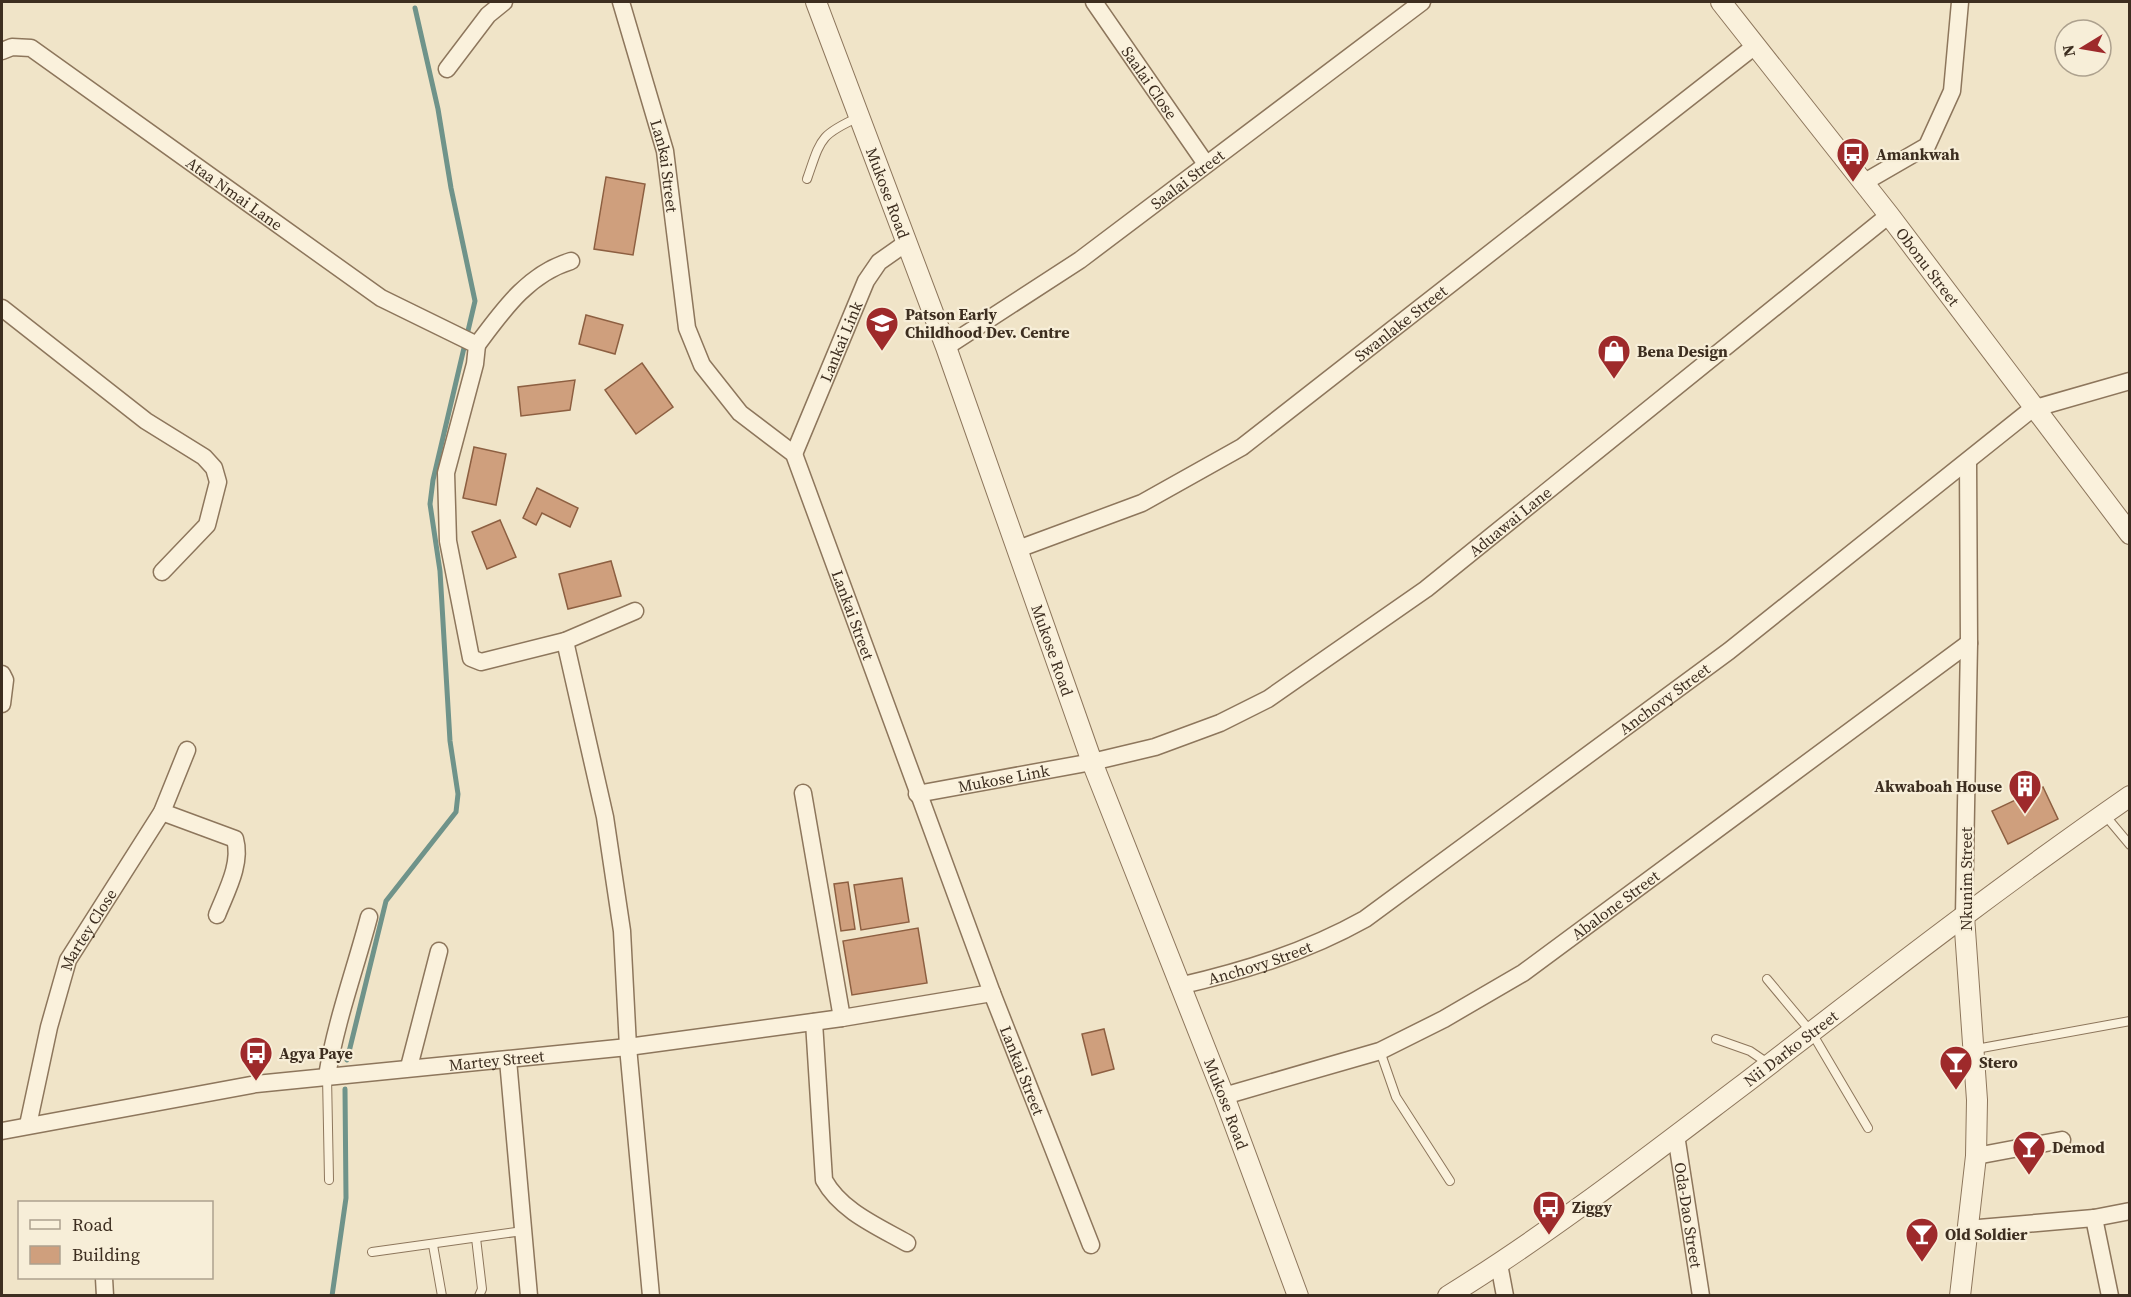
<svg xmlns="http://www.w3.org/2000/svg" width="2131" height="1297" font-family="'Source Serif 4',serif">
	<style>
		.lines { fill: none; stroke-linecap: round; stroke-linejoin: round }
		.stream { stroke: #6f938a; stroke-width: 5 }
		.building { fill: #cf9f7d; stroke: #8d5f41; stroke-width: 1.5 }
		.service-casing { stroke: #8d765c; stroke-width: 10 }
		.minor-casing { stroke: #8d765c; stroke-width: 19 }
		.tertiary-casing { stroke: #8d765c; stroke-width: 22 }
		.service { stroke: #faf1dc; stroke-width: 8 }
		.minor { stroke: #faf1dc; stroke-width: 16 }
		.tertiary { stroke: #faf1dc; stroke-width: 20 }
		.labels { text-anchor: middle; stroke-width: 4.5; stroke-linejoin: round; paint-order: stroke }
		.street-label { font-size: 16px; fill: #3d2e20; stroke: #f7eed8 }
		.poi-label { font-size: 16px; font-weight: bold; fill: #3d2e20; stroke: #f7eed8; text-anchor: start }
	</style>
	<rect width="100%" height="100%" fill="#f0e4c8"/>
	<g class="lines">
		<g class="stream">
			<path d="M 347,1060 L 386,901 L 456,812 L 458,794 L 450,741 L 440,571 L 430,504 L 433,480 L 475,301 L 451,188 L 438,109 L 415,8"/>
			<path d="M 332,1296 L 346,1198 L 345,1089"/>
		</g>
	</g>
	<g class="building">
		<path d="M 606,177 L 645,184 L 633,255 L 594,249 Z"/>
		<path d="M 586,315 L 623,325 L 615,354 L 579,344 Z"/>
		<path d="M 642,363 L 673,407 L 636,434 L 605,390 Z"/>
		<path d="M 575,380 L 570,410 L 521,416 L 518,387 Z"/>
		<path d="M 474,447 L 506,454 L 496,505 L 463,498 Z"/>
		<path d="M 537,488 L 578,508 L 570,527 L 542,513 L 536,525 L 523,518 Z"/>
		<path d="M 500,520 L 516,557 L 487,569 L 472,532 Z"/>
		<path d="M 611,561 L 621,596 L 568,609 L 559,574 Z"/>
		<path d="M 2043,787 L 2058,819 L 2008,844 L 1992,811 Z"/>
		<path d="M 902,878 L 909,922 L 861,930 L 854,885 Z"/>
		<path d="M 848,882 L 855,929 L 841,931 L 834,884 Z"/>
		<path d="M 918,928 L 927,983 L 852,995 L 843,941 Z"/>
		<path d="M 1104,1029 L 1114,1069 L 1092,1075 L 1082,1034 Z"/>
	</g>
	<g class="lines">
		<g class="service-casing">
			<g id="service">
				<path d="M 807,179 C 821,139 819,135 859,117"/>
				<path d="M 2104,814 L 2130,845"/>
				<path d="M 1767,979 L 1812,1033 L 1868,1128"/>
				<path d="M 1716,1039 L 1750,1051 L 1769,1064"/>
				<path d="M 1976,1049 L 2130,1021"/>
				<path d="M 1380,1051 L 1396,1097 L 1450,1181"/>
				<path d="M 327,1076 L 329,1180"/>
				<path d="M 476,1238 L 482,1289 L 479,1296"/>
				<path d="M 433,1245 L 442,1296"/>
				<path d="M 372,1252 L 523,1231"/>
			</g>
		</g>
		<g class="minor-casing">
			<g id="minor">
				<path id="s1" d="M 621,2 L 665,151 L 687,328 L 702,365 L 740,413 L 794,454 L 992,993 L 1091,1245"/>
				<path id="s2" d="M 1094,2 L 1206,164"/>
				<path id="s3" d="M 2,51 L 12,47 L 31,48 L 381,298 L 477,345 L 475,364 L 446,473 L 448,541 L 471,658 L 481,662 L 565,641 L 635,611"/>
				<path d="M 447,69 L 488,15 L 504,2"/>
				<path d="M 1863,183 L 1927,146 L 1952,91 L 1960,2"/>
				<path d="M 2,308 L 146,421 L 204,457 L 214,468 L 218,482 L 207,525 L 162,572"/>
				<path d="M 477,345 C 503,310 528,274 571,261"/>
				<path id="s4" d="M 946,347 L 1080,260 L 1422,2"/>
				<path id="s5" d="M 794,454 L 866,281 L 879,262 L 906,243"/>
				<path id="s6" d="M 1018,549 L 1142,503 L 1242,447 L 1755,46"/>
				<path d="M 565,641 L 605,817 L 622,931 L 628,1047 L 651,1296"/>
				<path d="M 2,674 L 5,680 L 2,704"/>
				<path d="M 803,793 L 842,1018"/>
				<path id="s7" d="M 917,794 L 1092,762 L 1155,747 L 1220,723 L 1268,699 L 1426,589 L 1889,215"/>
				<path d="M 162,812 L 235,839 C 242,864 226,892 217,915"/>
				<path d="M 1964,916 L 1969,643 L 1968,461"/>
				<path id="s8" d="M 1179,986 C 1244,971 1306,952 1365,919 L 1729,651 L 2032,409 L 2130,381"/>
				<path d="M 814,1022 L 824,1180 C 841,1211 877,1226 907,1243"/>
				<path d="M 508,1060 L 529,1296"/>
				<path d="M 409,1067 L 439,951"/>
				<path d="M 327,1076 C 336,1021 355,970 369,917"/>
				<path id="s9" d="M 1224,1096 L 1380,1051 L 1444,1019 L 1523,973 L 1969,643"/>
				<path id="s10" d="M 28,1125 L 49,1027 L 68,960 L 162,812 L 187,750"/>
				<path id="s11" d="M 2,1131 L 256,1084 L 628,1047 L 842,1018 L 992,993"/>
				<path id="s12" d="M 1676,1135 L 1701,1296"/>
				<path d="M 1976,1156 L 2062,1140"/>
				<path d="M 2094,1218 L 2110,1296"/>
				<path d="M 1967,1229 L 2094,1218 L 2130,1211"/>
				<path d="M 1499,1264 L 1505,1296"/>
				<path d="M 104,1278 L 105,1296"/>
			</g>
		</g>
		<g class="tertiary-casing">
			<g id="tertiary">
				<path id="s13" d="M 816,2 L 946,347 L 1092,762 L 1224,1096 L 1298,1296"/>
				<path id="s14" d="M 1721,2 L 1889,215 L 2130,534"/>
				<path id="s15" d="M 1448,1296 C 1550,1233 1645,1159 1740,1087 C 1869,988 1997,888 2130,796"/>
				<path d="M 1960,1296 L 1976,1156 L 1977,1100 L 1964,916"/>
			</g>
		</g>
		<use href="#service" class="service"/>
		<use href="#minor" class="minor"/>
		<use href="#tertiary" class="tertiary"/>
	</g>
	<defs>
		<g id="bus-pin" transform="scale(1.725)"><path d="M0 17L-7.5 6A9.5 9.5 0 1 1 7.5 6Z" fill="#9e2a2b" stroke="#f7eed8"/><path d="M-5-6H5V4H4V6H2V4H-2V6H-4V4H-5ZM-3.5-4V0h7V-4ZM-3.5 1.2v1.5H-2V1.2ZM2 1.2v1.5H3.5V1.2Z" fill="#fff"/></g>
		<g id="school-pin" transform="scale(1.725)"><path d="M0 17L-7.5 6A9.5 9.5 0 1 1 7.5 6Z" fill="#9e2a2b" stroke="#f7eed8"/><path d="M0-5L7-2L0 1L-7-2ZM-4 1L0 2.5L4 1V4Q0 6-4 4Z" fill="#fff"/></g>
		<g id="shop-pin" transform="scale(1.725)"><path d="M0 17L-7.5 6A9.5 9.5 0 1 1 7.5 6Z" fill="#9e2a2b" stroke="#f7eed8"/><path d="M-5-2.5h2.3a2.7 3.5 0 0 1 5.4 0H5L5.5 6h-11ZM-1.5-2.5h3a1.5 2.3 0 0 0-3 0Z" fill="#fff"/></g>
		<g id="building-pin" transform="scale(1.725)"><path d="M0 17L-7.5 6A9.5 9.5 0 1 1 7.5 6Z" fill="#9e2a2b" stroke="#f7eed8"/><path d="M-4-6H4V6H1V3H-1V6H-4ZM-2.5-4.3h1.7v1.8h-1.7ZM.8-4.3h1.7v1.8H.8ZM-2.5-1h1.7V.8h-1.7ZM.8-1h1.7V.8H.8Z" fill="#fff"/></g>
		<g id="bar-pin" transform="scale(1.725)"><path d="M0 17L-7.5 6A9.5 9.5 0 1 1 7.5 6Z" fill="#9e2a2b" stroke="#f7eed8"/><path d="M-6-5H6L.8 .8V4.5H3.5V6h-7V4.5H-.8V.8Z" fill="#fff"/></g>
	</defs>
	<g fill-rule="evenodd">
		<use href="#bus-pin" x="1853" y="154"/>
		<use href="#school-pin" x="882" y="323"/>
		<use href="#shop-pin" x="1614" y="351"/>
		<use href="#building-pin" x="2025" y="786"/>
		<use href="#bus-pin" x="256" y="1053"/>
		<use href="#bar-pin" x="1956" y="1062"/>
		<use href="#bar-pin" x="2029" y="1147"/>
		<use href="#bus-pin" x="1549" y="1207"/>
		<use href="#bar-pin" x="1922" y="1234"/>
	</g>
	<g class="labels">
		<g class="street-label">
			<text dy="6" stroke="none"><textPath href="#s2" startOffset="98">Saalai Close</textPath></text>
			<text dy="6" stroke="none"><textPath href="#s1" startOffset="170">Lankai Street</textPath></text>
			<text dy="6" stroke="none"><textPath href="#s4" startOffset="294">Saalai Street</textPath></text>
			<text dy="6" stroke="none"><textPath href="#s3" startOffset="280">Ataa Nmai Lane</textPath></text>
			<text dy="6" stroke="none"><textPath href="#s13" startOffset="204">Mukose Road</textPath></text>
			<text dy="6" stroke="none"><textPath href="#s14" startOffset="336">Obonu Street</textPath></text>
			<text dy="6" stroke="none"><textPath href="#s6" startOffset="448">Swanlake Street</textPath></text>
			<text dy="6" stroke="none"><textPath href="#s5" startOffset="122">Lankai Link</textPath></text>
			<text dy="6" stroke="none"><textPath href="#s7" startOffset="666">Aduawai Lane</textPath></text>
			<text dy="6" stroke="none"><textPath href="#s1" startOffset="674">Lankai Street</textPath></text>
			<text dy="6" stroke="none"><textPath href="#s13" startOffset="690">Mukose Road</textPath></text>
			<text dy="6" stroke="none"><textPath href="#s8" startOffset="570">Anchovy Street</textPath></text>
			<text dy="6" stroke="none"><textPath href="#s7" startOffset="88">Mukose Link</textPath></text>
			<text transform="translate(1966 879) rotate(-90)" y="6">Nkunim Street</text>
			<text dy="6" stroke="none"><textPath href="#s9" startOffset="440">Abalone Street</textPath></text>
			<text dy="6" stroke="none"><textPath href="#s10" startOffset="206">Martey Close</textPath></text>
			<text dy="6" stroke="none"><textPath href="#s8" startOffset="84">Anchovy Street</textPath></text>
			<text dy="6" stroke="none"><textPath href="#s15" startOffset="423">Nii Darko Street</textPath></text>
			<text dy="6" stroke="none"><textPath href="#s11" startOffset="500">Martey Street</textPath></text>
			<text dy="6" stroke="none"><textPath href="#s1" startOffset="1160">Lankai Street</textPath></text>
			<text dy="6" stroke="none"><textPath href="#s13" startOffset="1176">Mukose Road</textPath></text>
			<text dy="6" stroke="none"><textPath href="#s12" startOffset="81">Oda-Dao Street</textPath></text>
		</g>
		<g class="poi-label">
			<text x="1876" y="160">Amankwah</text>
			<text x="905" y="320">Patson Early<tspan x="905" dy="18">Childhood Dev. Centre</tspan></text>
			<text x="1637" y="357">Bena Design</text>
			<text x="2002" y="792" text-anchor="end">Akwaboah House</text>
			<text x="279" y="1059">Agya Paye</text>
			<text x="1979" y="1068">Stero</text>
			<text x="2052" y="1153">Demod</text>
			<text x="1572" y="1213">Ziggy</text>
			<text x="1945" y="1240">Old Soldier</text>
		</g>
	</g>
	<rect width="2131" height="1297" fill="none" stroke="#3d2e20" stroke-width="6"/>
	<rect x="18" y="1201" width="195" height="78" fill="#f7eed8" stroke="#ada18e" stroke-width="1.5"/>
	<rect x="30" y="1220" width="30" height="9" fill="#faf1dc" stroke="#ada18e" stroke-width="1.5"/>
	<text x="72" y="1231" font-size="18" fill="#3d2e20">Road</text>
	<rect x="30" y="1246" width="30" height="18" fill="#cf9f7d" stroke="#ada18e" stroke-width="1.5"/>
	<text x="72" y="1261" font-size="18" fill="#3d2e20">Building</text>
	<g transform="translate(2083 48) rotate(259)"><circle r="28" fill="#f7eed8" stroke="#ada18e" stroke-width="1.5"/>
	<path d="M0-4.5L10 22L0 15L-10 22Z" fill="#9e2a2b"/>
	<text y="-9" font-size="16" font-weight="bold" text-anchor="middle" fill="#3d2e20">N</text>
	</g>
</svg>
